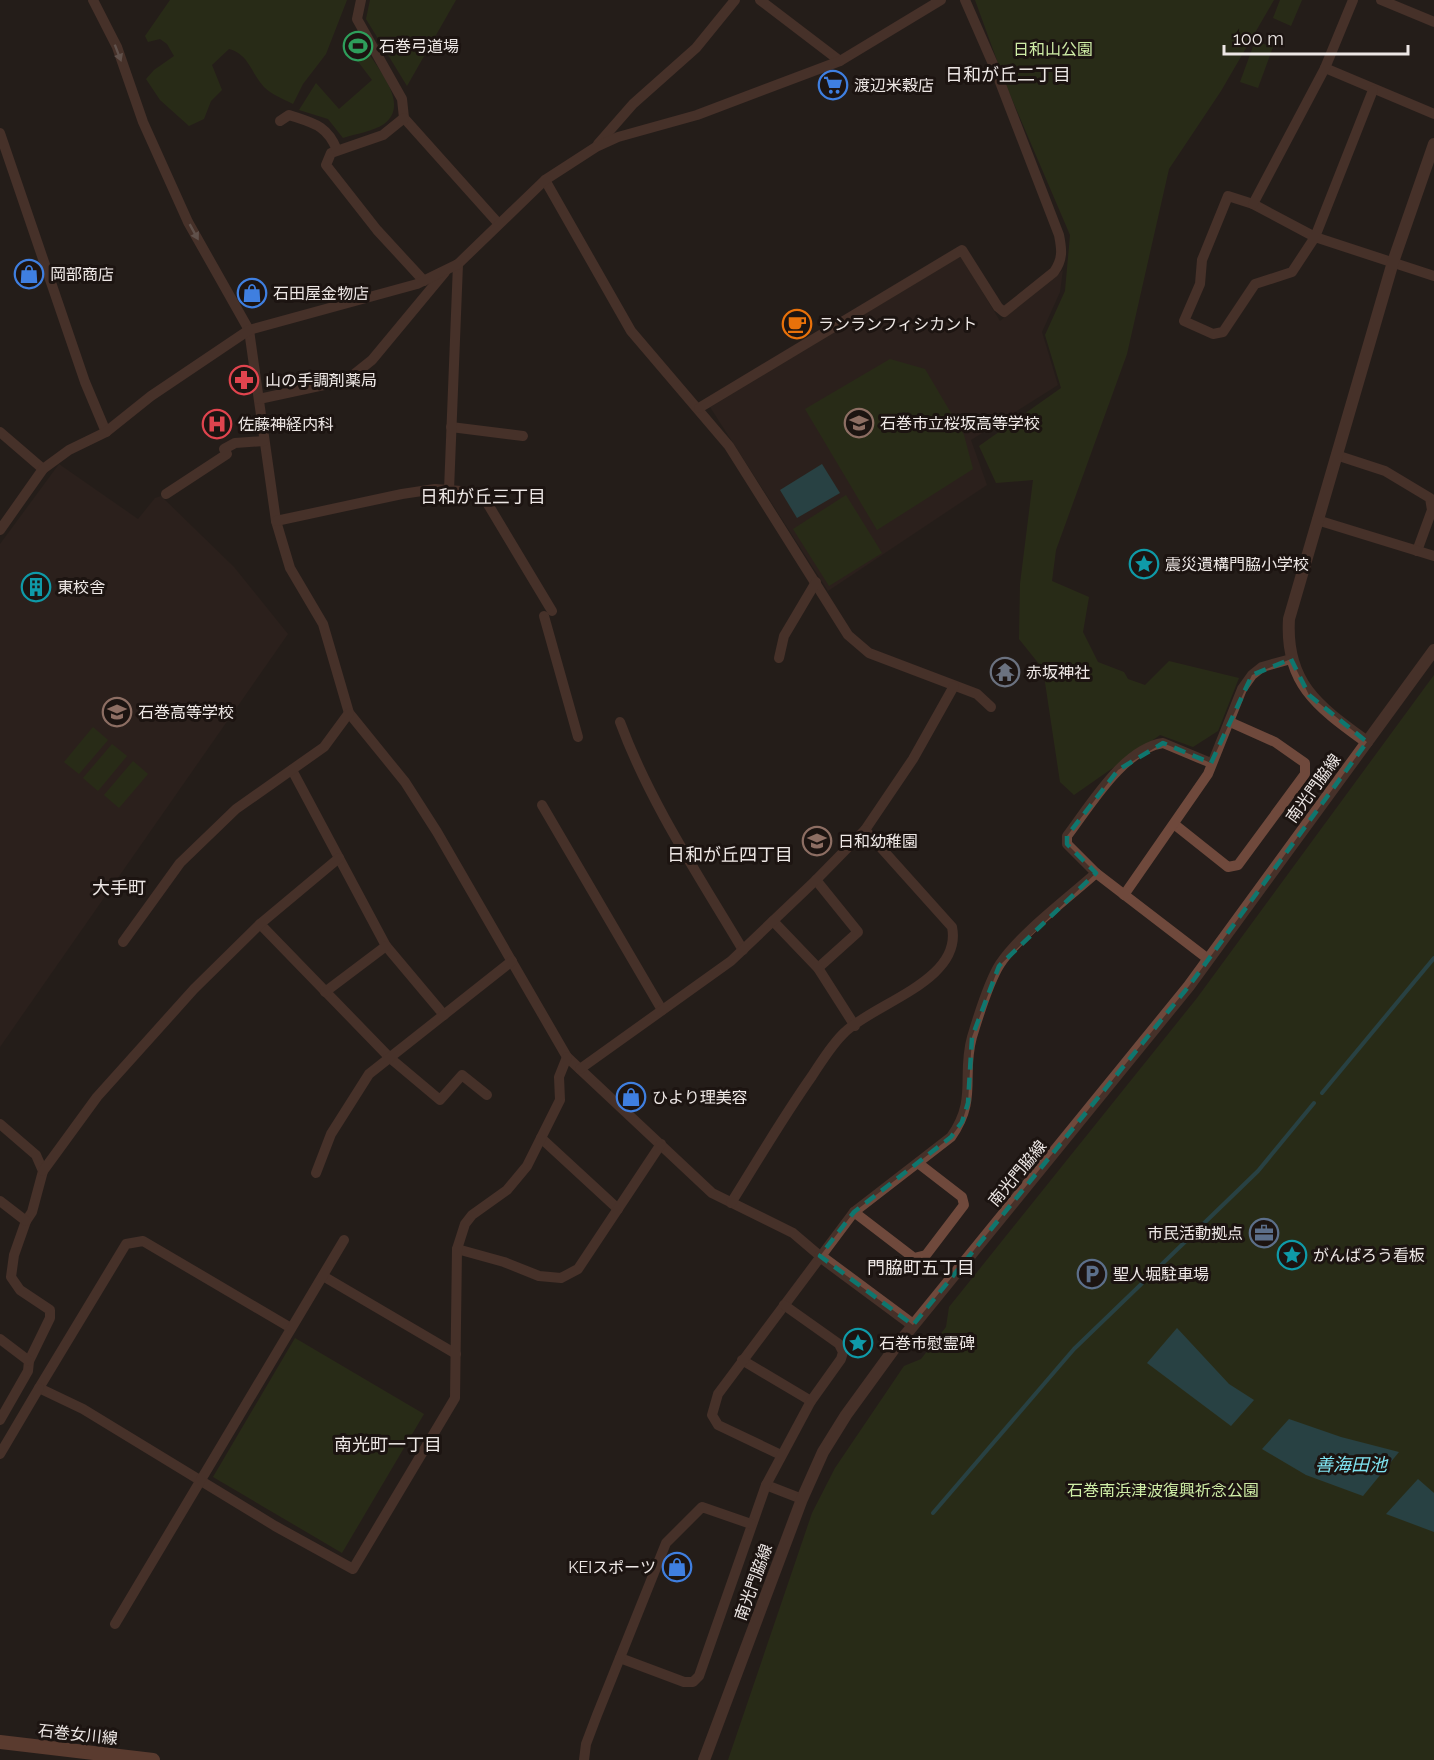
<svg xmlns="http://www.w3.org/2000/svg" width="1434" height="1760" font-family="Raleway,'Noto Sans JP',sans-serif">
	<style>
		.built { fill: #33251f }
		.green { fill: #2e3d15 }
		.water { fill: #2d6d75 }
		.lines { fill: none; stroke-linecap: round; stroke-linejoin: round }
		.stream { stroke: #2d6d75; stroke-width: 4 }
		.minor { stroke: #6f493c; stroke-width: 10 }
		.tertiary { stroke: #6f493c; stroke-width: 12 }
		.secondary { stroke: #9c5f4a; stroke-width: 14 }
		.oneway { fill: #a89088 }
		.marked { fill: none; stroke: #0f766e; stroke-width: 4.5; stroke-dasharray: 12 8; stroke-linejoin: round }
		.labels { text-anchor: middle; stroke-width: 6; stroke-linejoin: round; paint-order: stroke }
		.poi-label { font-size: 16px; fill: #ede7e5; stroke: #1c1411; text-anchor: start }
		.park-label { font-size: 16px; fill: #ceeca6; stroke: #1c1411 }
		.street-label { font-size: 16px; fill: #ede7e5; stroke: #1c1411 }
		.neighbourhood-label { font-size: 18px; fill: #ede7e5; stroke: #1c1411 }
		.water-label { font-size: 18px; font-style: italic; fill: #7fe3f1; stroke: #1c1411 }
	</style>
	<rect width="100%" height="100%" fill="#251d1a"/>
	<g class="built">
		<path d="M 961,256 L 1000,321 L 1063,270 L 1060,292 L 1042,332 L 1058,385 L 971,440 L 987,485 L 828,591 L 710,407 Z"/>
		<path d="M 59,464 L 138,519 L 155,498 L 161,496 L 234,567 L 288,634 L 0,1047 L 0,544 Z"/>
	</g>
	<g class="green">
		<path d="M 170,0 L 347,0 L 326,54 L 303,84 L 293,104 C 283,99 271,94 264,87 C 251,73 249,54 229,49 L 212,65 L 222,90 L 211,101 L 204,119 L 189,126 L 160,100 L 146,79 L 154,70 L 174,56 L 167,44 L 160,39 L 148,42 L 145,36 Z"/>
		<path d="M 370,0 L 456,0 L 407,86 L 366,19 Z"/>
		<path d="M 975,0 L 1274,0 L 1221,91 L 1169,169 L 1127,354 L 1056,550 L 1052,581 L 1089,597 L 1083,632 L 1098,662 L 1124,672 L 1128,679 L 1145,685 L 1169,661 L 1239,678 L 1218,731 L 1193,747 L 1160,735 L 1074,795 L 1060,782 L 1043,669 L 1019,639 L 1020,584 L 1033,480 L 996,483 L 979,446 L 1061,388 L 1045,335 L 1065,291 L 1070,235 L 1006,85 Z"/>
		<path d="M 1280,0 L 1302,0 L 1291,26 L 1273,18 Z"/>
		<path d="M 1255,41 L 1273,47 L 1258,88 L 1240,82 Z"/>
		<path d="M 366,49 C 377,68 411,105 384,124 C 374,131 355,134 343,138 L 328,119 L 299,110 L 316,83 L 339,109 L 372,80 L 353,55 Z"/>
		<path d="M 890,359 L 925,369 L 964,435 L 973,469 L 877,530 L 805,409 Z"/>
		<path d="M 846,495 L 882,553 L 829,586 L 793,529 Z"/>
		<path d="M 1434,675 L 1434,1760 L 728,1760 L 812,1513 L 835,1468 L 904,1366 L 921,1359 L 946,1327 L 949,1307 L 1197,998 Z"/>
		<path d="M 93,727 L 108,740 L 79,774 L 64,762 Z"/>
		<path d="M 112,744 L 127,756 L 98,791 L 83,778 Z"/>
		<path d="M 133,761 L 148,774 L 119,808 L 104,795 Z"/>
		<path d="M 295,1338 L 424,1414 L 342,1553 L 213,1477 Z"/>
	</g>
	<g class="water">
		<path d="M 822,464 L 840,493 L 797,518 L 780,490 Z"/>
		<path d="M 1177,1328 L 1229,1384 L 1254,1400 L 1231,1426 L 1147,1363 Z"/>
		<path d="M 1289,1419 L 1341,1437 L 1399,1452 L 1363,1496 L 1306,1475 L 1262,1449 Z"/>
		<path d="M 1418,1479 L 1434,1493 L 1434,1532 L 1386,1514 Z"/>
	</g>
	<g class="lines">
		<g class="stream">
			<path d="M 1322,1093 L 1434,958"/>
			<path d="M 1197,1230 L 1258,1171 L 1314,1103"/>
			<path d="M 933,1513 L 1074,1349 L 1188,1239"/>
		</g>
		<g class="minor">
			<path d="M 93,0 L 117,47 L 143,122 L 188,222 L 249,330 L 276,521 L 290,568 L 323,624 L 349,713 L 405,782 L 437,832 L 567,1057 L 712,1193 L 793,1233 L 820,1256"/>
			<path d="M 361,0 L 357,19 L 402,99 L 404,118 L 498,223"/>
			<path d="M 760,0 L 840,61"/>
			<path d="M 1381,0 L 1434,22"/>
			<path d="M 1325,68 L 1434,114"/>
			<path d="M 1373,90 L 1315,237 L 1292,272 L 1255,284 L 1223,332 L 1213,334 L 1184,321 L 1200,284 L 1202,260 L 1228,196 L 1253,204 L 1315,237 L 1434,276"/>
			<path d="M 404,118 L 383,135 L 331,153 L 326,165 L 377,230 L 424,281"/>
			<path d="M 280,121 L 289,115 C 313,123 327,125 337,150"/>
			<path d="M 0,133 L 85,382 L 106,432"/>
			<path d="M 598,144 L 633,104 L 696,48 L 735,0"/>
			<path d="M 545,180 L 631,331 L 729,446 L 848,635 L 869,653 L 977,694 L 991,707"/>
			<path d="M 1253,204 L 1325,68 L 1353,0"/>
			<path d="M 259,399 L 347,380 L 372,360 L 445,272"/>
			<path d="M 699,408 L 962,250 L 998,307 L 1004,312 L 1054,272 C 1063,259 1062,250 1059,235 L 993,64 L 965,0"/>
			<path d="M 451,427 L 523,436"/>
			<path d="M 0,432 L 43,469"/>
			<path d="M 1336,455 L 1385,471 L 1430,498 L 1432,510 L 1417,551"/>
			<path d="M 449,490 L 458,264"/>
			<path d="M 166,494 L 227,454 L 224,449 L 235,443 L 264,441"/>
			<path d="M 1317,520 L 1434,556"/>
			<path d="M 276,521 L 402,494 L 435,489 L 461,491 L 486,501 L 552,611"/>
			<path d="M 0,530 L 43,469 L 69,450 L 106,432 L 151,396 L 249,330 L 417,284 L 458,264 L 545,180 L 596,147 L 618,137 L 697,115 L 840,61 L 941,0"/>
			<path d="M 544,616 L 578,737"/>
			<path d="M 779,658 L 784,636 L 816,582"/>
			<path d="M 620,722 C 650,803 699,876 743,950"/>
			<path d="M 292,770 L 386,946 L 444,1015"/>
			<path d="M 542,805 L 662,1010"/>
			<path d="M 1174,824 L 1228,867 L 1238,865 L 1305,774 L 1305,763 L 1275,742 L 1230,722"/>
			<path d="M 816,880 L 858,932 L 818,968"/>
			<path d="M 1124,895 L 1208,774 L 1242,689 L 1252,675 L 1262,667 L 1291,659"/>
			<path d="M 773,921 L 818,968 L 855,1026"/>
			<path d="M 260,924 L 390,1058 L 440,1100 L 462,1075 L 487,1095"/>
			<path d="M 123,942 L 180,863 L 236,809 L 324,747 L 349,713"/>
			<path d="M 1208,959 L 1096,873 L 1067,844 L 1067,836 C 1090,806 1123,749 1163,743 L 1211,763"/>
			<path d="M 325,992 L 386,946"/>
			<path d="M 580,1069 L 731,961 L 816,880 L 865,830 L 913,759 L 954,686"/>
			<path d="M 0,1124 L 36,1155 L 43,1171 L 32,1212 L 26,1221 L 14,1255 L 11,1277 L 20,1290 L 50,1310 L 50,1318 L 29,1361 L 28,1371 L 0,1420"/>
			<path d="M 541,1138 L 618,1209"/>
			<path d="M 43,1171 L 97,1097 L 194,989 L 260,924 L 339,858"/>
			<path d="M 316,1173 L 331,1134 L 369,1074 L 512,961"/>
			<path d="M 0,1201 L 26,1221"/>
			<path d="M 731,1203 C 758,1160 783,1117 812,1076 C 822,1061 832,1044 845,1032 C 875,1003 963,980 952,927 L 865,830"/>
			<path d="M 854,1212 L 914,1258 L 926,1255 L 964,1205 L 962,1197 L 918,1163"/>
			<path d="M 457,1249 L 504,1262 L 539,1276 L 561,1278 L 578,1269 L 661,1144"/>
			<path d="M 323,1276 L 456,1354"/>
			<path d="M 291,1328 L 143,1241 L 126,1244 L 39,1388 L 83,1409 L 275,1526 L 353,1569 L 455,1398 L 457,1249 L 465,1224 L 472,1215 L 507,1190 L 527,1166 L 560,1100 L 559,1077 L 567,1057"/>
			<path d="M 0,1339 L 29,1361"/>
			<path d="M 742,1360 L 811,1401"/>
			<path d="M 0,1454 L 39,1388"/>
			<path d="M 781,1455 L 718,1425 L 712,1415 L 718,1394 L 854,1212 L 951,1137 C 978,1099 961,1076 972,1037 C 978,1017 989,981 1000,964 C 1021,933 1067,899 1096,873"/>
			<path d="M 766,1485 L 802,1499"/>
			<path d="M 115,1624 L 344,1240"/>
			<path d="M 620,1658 L 684,1682 L 693,1682 L 699,1676 L 766,1485 L 811,1401 L 841,1359 L 843,1352 L 839,1344 L 784,1305"/>
			<path d="M 584,1760 L 586,1744 L 597,1715 L 666,1543 L 702,1507 L 751,1524"/>
		</g>
		<g class="tertiary">
			<path d="M 1367,742 C 1319,707 1285,684 1289,619 L 1393,262 L 1434,144"/>
			<path d="M 820,1256 L 913,1325"/>
			<path d="M 704,1760 L 802,1499 L 823,1452 L 846,1415 L 894,1349 L 1189,986 L 1434,650"/>
		</g>
		<path class="secondary" d="M 0,1742 L 153,1760"/>
	</g>
	<defs><path id="oneway-solid" d="M-6-.8H1V-3.2L6.5 0L1 3.2V.8H-6Z" transform="scale(1.5)"/></defs>
	<g class="oneway">
		<use href="#oneway-solid" transform="translate(118 53) rotate(69)"/>
		<use href="#oneway-solid" transform="translate(194 232) rotate(61)"/>
	</g>
	<path d="M0 0H1434V1760H0ZM 1291,659 L 1309,695 L 1367,742 L 1189,986 L 913,1325 L 820,1256 L 854,1212 L 951,1137 L 962,1122 L 968,1103 L 972,1037 L 999,966 L 1096,873 L 1067,844 L 1067,836 L 1118,770 L 1163,743 L 1211,763 L 1252,675 Z" fill="#251d1a" fill-opacity=".55" fill-rule="evenodd"/>
	<path class="marked" d="M 1291,659 L 1309,695 L 1367,742 L 1189,986 L 913,1325 L 820,1256 L 854,1212 L 951,1137 L 962,1122 L 968,1103 L 972,1037 L 999,966 L 1096,873 L 1067,844 L 1067,836 L 1118,770 L 1163,743 L 1211,763 L 1252,675 Z"/>
	<defs>
		<g id="stadium-ring" transform="scale(1.5)"><circle r="9.5" fill="#1c1411" stroke="#2e9e5b" stroke-width="1.5"/><path d="M0-5a6.5 5 0 1 0 0 10a6.5 5 0 1 0 0-10ZM-3.5-1.8h7v3.6h-7Z" fill="#2e9e5b"/></g>
		<g id="supermarket-ring" transform="scale(1.5)"><circle r="9.5" fill="#1c1411" stroke="#3f7fe0" stroke-width="1.5"/><path d="M-6-5.5h2.5l.6 2H6L4.5 2H-2.5L-4.4-4H-6ZM-1.5 3.2a1.3 1.3 0 1 0 .1 0ZM3 3.2a1.3 1.3 0 1 0 .1 0Z" fill="#3f7fe0"/></g>
		<g id="shop-ring" transform="scale(1.5)"><circle r="9.5" fill="#1c1411" stroke="#3f7fe0" stroke-width="1.5"/><path d="M-5-2.5h2.3a2.7 3.5 0 0 1 5.4 0H5L5.5 6h-11ZM-1.5-2.5h3a1.5 2.3 0 0 0-3 0Z" fill="#3f7fe0"/></g>
		<g id="cafe-ring" transform="scale(1.5)"><circle r="9.5" fill="#1c1411" stroke="#e8710a" stroke-width="1.5"/><path d="M-5.5-4.5H6V0H3Q3 3.5 0 3.5H-2.5Q-5.5 3.5-5.5 0ZM3-3.2v2h1.7v-2ZM-6 4.5H4V6H-6Z" fill="#e8710a"/></g>
		<g id="pharmacy-ring" transform="scale(1.5)"><circle r="9.5" fill="#1c1411" stroke="#e0444e" stroke-width="1.5"/><path d="M-2-6h4v4h4v4h-4v4h-4v-4h-4v-4h4Z" fill="#e0444e"/></g>
		<g id="school-ring" transform="scale(1.5)"><circle r="9.5" fill="#1c1411" stroke="#8d6e63" stroke-width="1.5"/><path d="M0-5L7-2L0 1L-7-2ZM-4 1L0 2.5L4 1V4Q0 6-4 4Z" fill="#8d6e63"/></g>
		<g id="hospital-ring" transform="scale(1.5)"><circle r="9.5" fill="#1c1411" stroke="#e0444e" stroke-width="1.5"/><path d="M-5-5h3v3.5h4V-5h3V5h-3V1.5h-4V5h-3Z" fill="#e0444e"/></g>
		<g id="sight-ring" transform="scale(1.5)"><circle r="9.5" fill="#1c1411" stroke="#0f9aa8" stroke-width="1.5"/><path d="M0-6L1.8-2.2L6-1.7L2.9 1.2L3.7 5.4L0 3.3L-3.7 5.4L-2.9 1.2L-6-1.7L-1.8-2.2Z" fill="#0f9aa8"/></g>
		<g id="building-ring" transform="scale(1.5)"><circle r="9.5" fill="#1c1411" stroke="#0f9aa8" stroke-width="1.5"/><path d="M-4-6H4V6H1V3H-1V6H-4ZM-2.5-4.3h1.7v1.8h-1.7ZM.8-4.3h1.7v1.8H.8ZM-2.5-1h1.7V.8h-1.7ZM.8-1h1.7V.8H.8Z" fill="#0f9aa8"/></g>
		<g id="temple-ring" transform="scale(1.5)"><circle r="9.5" fill="#1c1411" stroke="#6b7280" stroke-width="1.5"/><path d="M0-6L5-2H3V0L6.5 2.5H4V6H1.5V3h-3V6H-4V2.5H-6.5L-3 0V-2H-5Z" fill="#6b7280"/></g>
		<g id="office-ring" transform="scale(1.5)"><circle r="9.5" fill="#1c1411" stroke="#5c6f8a" stroke-width="1.5"/><path d="M-6-3h4V-5.5h4V-3h4V5H-6ZM-1-4.5V-3h2v-1.5ZM-6 0V1H6V0Z" fill="#5c6f8a"/></g>
		<g id="parking-ring" transform="scale(1.5)"><circle r="9.5" fill="#1c1411" stroke="#5c6f8a" stroke-width="1.5"/><path d="M-3.5-5.5H1a3.5 3.5 0 0 1 0 7H-1V5.5H-3.5ZM-1-3.4V-.6H.8a1.4 1.4 0 0 0 0-2.8Z" fill="#5c6f8a"/></g>
	</defs>
	<g fill-rule="evenodd">
		<use href="#stadium-ring" x="358" y="46"/>
		<use href="#supermarket-ring" x="833" y="85"/>
		<use href="#shop-ring" x="29" y="274"/>
		<use href="#shop-ring" x="252" y="293"/>
		<use href="#cafe-ring" x="797" y="324"/>
		<use href="#pharmacy-ring" x="244" y="380"/>
		<use href="#school-ring" x="859" y="423"/>
		<use href="#hospital-ring" x="217" y="424"/>
		<use href="#sight-ring" x="1144" y="564"/>
		<use href="#building-ring" x="36" y="587"/>
		<use href="#temple-ring" x="1005" y="672"/>
		<use href="#school-ring" x="117" y="712"/>
		<use href="#school-ring" x="817" y="841"/>
		<use href="#shop-ring" x="631" y="1097"/>
		<use href="#office-ring" x="1264" y="1233"/>
		<use href="#sight-ring" x="1292" y="1255"/>
		<use href="#parking-ring" x="1092" y="1274"/>
		<use href="#sight-ring" x="858" y="1343"/>
		<use href="#shop-ring" x="677" y="1567"/>
	</g>
	<g class="labels">
		<g class="poi-label">
			<text x="379" y="52">石巻弓道場</text>
			<text x="854" y="91">渡辺米穀店</text>
			<text x="50" y="280">岡部商店</text>
			<text x="273" y="299">石田屋金物店</text>
			<text x="818" y="330">ランランフィシカント</text>
			<text x="265" y="386">山の手調剤薬局</text>
			<text x="880" y="429">石巻市立桜坂高等学校</text>
			<text x="238" y="430">佐藤神経内科</text>
			<text x="1165" y="570">震災遺構門脇小学校</text>
			<text x="57" y="593">東校舎</text>
			<text x="1026" y="678">赤坂神社</text>
			<text x="138" y="718">石巻高等学校</text>
			<text x="838" y="847">日和幼稚園</text>
			<text x="652" y="1103">ひより理美容</text>
			<text x="1243" y="1239" text-anchor="end">市民活動拠点</text>
			<text x="1313" y="1261">がんばろう看板</text>
			<text x="1113" y="1280">聖人堀駐車場</text>
			<text x="879" y="1349">石巻市慰霊碑</text>
			<text x="656" y="1573" text-anchor="end">KEIスポーツ</text>
		</g>
		<g class="park-label">
			<text x="1053" y="55">日和山公園</text>
			<text x="1163" y="1496">石巻南浜津波復興祈念公園</text>
		</g>
		<g class="street-label">
			<text transform="translate(1313 788) rotate(-54)" y="6">南光門脇線</text>
			<text transform="translate(1017 1173) rotate(-50)" y="6">南光門脇線</text>
			<text transform="translate(753 1582) rotate(-70)" y="6">南光門脇線</text>
			<text transform="translate(78 1734) rotate(6)" y="6">石巻女川線</text>
		</g>
		<g class="neighbourhood-label">
			<text x="1008" y="81">日和が丘二丁目</text>
			<text x="483" y="503">日和が丘三丁目</text>
			<text x="730" y="861">日和が丘四丁目</text>
			<text x="119" y="894">大手町</text>
			<text x="921" y="1274">門脇町五丁目</text>
			<text x="388" y="1451">南光町一丁目</text>
		</g>
		<g class="water-label">
			<text x="1351" y="1471">善海田池</text>
		</g>
	</g>
	<path d="M1224 45v9h184v-9" fill="none" stroke="#ede7e5" stroke-width="3"/>
	<text x="1233" y="45" font-size="18" fill="#ede7e5" stroke="#1c1411" stroke-width="4.5" paint-order="stroke">100 m</text>
</svg>
